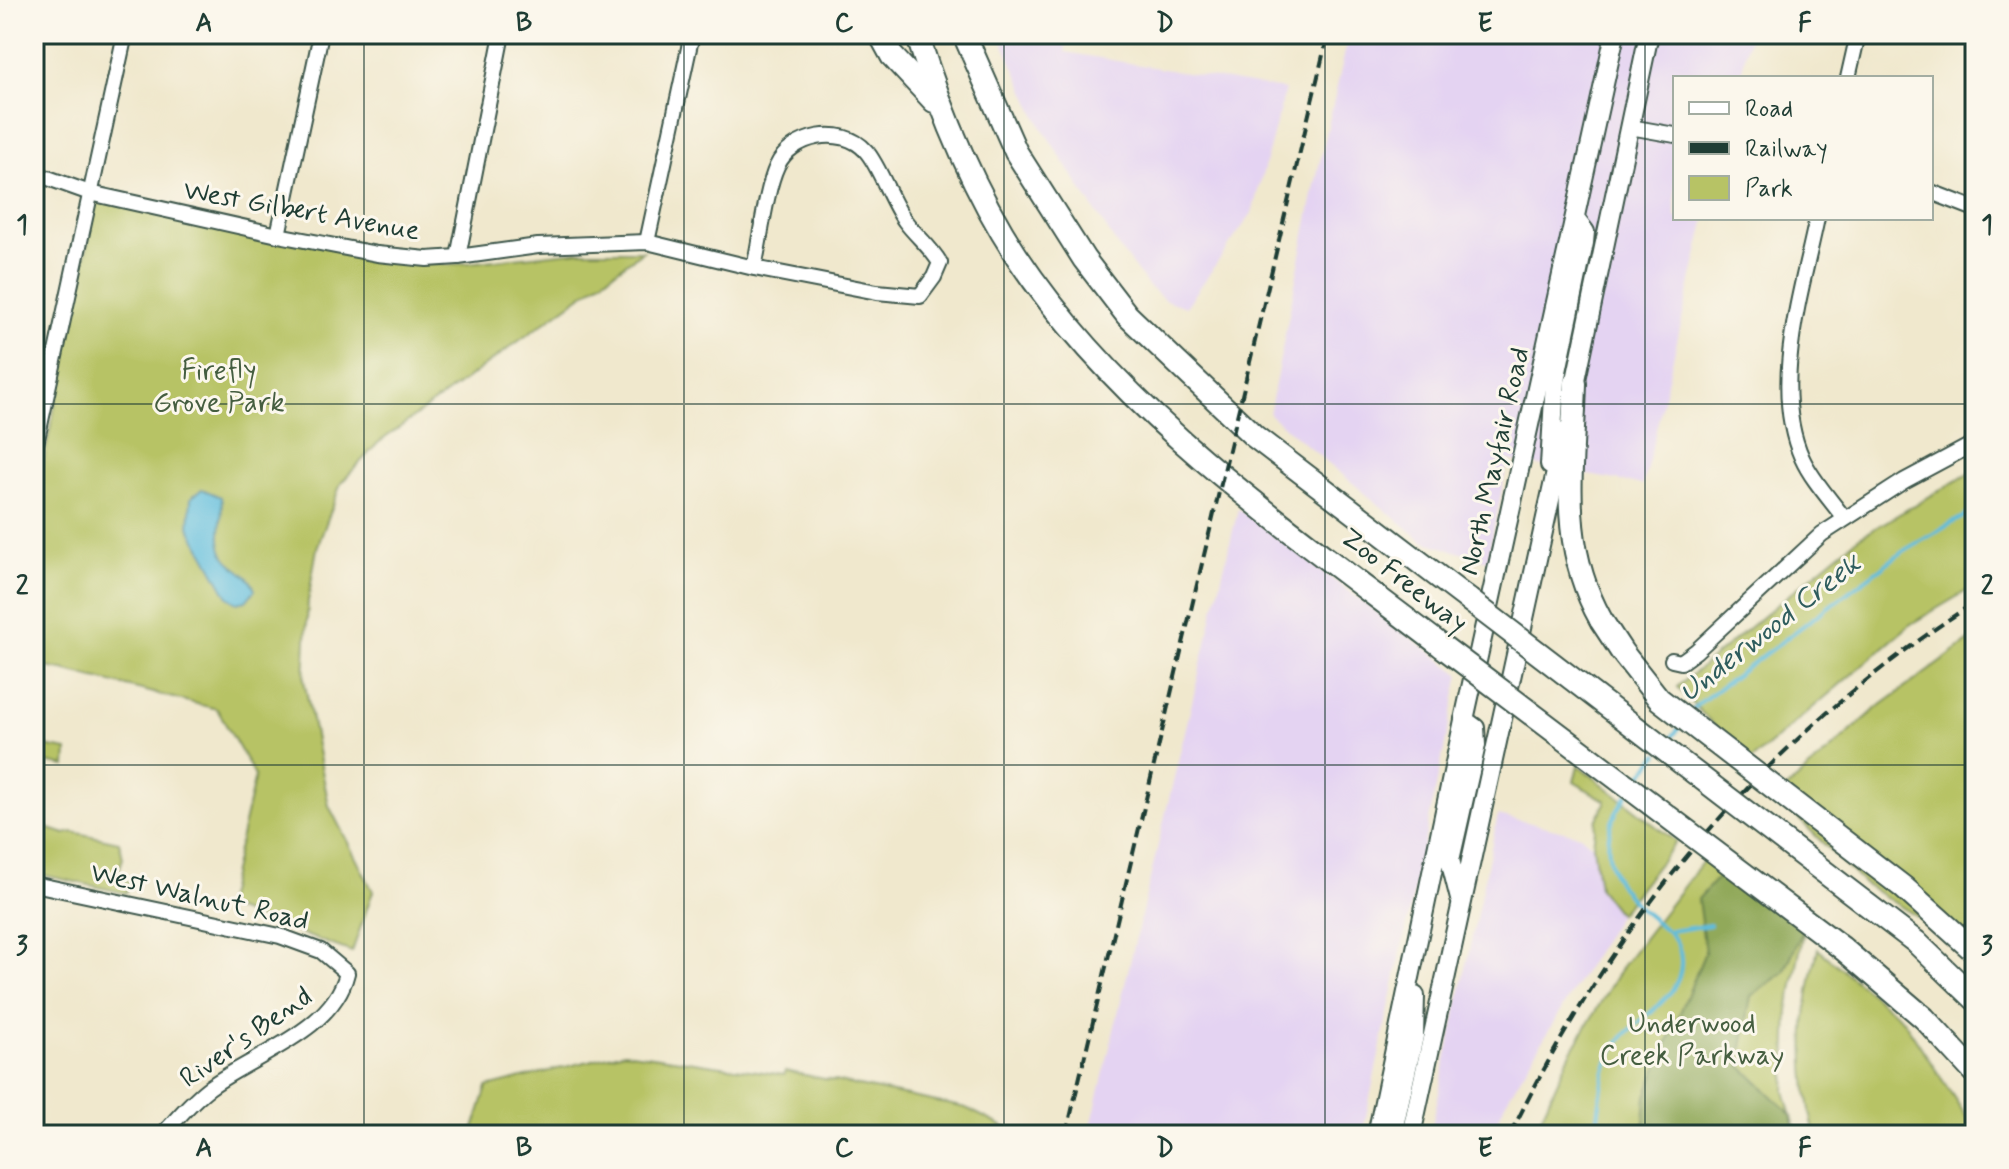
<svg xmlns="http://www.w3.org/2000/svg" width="2009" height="1169" font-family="Mynerve,sans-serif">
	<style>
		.built { fill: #e4d3f2 }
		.green { fill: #b7c365; stroke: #6b804c; stroke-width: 2 }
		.forest { fill: #91a95a; stroke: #587347; stroke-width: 2 }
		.water { fill: #5fbddd; stroke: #3f7d88; stroke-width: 2 }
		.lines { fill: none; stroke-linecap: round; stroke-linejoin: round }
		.stream { stroke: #5fbddd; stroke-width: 4 }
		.minor-casing { stroke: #3e574b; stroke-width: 18 }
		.major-casing { stroke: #3e574b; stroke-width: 22 }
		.highway-casing { stroke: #3e574b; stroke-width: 26 }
		.minor { stroke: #fff; stroke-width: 14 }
		.major { stroke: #fff; stroke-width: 18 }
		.highway { stroke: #fff; stroke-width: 22 }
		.rail { stroke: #1f3d34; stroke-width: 4; stroke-dasharray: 12 6; stroke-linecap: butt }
		.highway-bridge-casing { stroke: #3e574b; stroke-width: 26; stroke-linecap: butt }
		.highway-bridge { stroke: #fff; stroke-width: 22 }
		.grid { fill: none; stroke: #1f3d34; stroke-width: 2; stroke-opacity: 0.55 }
		.labels { text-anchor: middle; stroke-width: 6; stroke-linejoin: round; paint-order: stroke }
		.street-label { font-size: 28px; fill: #1f3d34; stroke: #fbf7ec }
		.park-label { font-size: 28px; fill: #455e40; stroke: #fbf7ec }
		.water-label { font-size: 30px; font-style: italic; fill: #2f5d5e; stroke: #fbf7ec }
		.neatline { fill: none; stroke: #1f3d34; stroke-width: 3 }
		.grid-label { font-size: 26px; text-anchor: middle; font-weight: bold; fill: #1f3d34 }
	</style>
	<rect width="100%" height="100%" fill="#fbf7ec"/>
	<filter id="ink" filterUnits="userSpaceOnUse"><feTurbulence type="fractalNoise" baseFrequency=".0125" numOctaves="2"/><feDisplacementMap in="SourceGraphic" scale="16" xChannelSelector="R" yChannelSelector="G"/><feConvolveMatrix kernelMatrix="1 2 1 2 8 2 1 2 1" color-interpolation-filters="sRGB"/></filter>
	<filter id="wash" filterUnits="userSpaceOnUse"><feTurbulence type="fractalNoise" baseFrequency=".006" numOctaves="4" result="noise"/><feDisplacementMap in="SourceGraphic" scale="32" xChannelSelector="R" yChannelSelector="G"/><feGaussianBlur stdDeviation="1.8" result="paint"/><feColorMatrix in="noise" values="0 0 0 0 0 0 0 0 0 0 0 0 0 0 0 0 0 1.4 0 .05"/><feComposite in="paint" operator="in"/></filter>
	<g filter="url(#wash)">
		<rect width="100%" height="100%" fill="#f0e8cd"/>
		<g class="built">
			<path d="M 999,34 L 1068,34 L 1065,52 L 1285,90 L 1252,213 L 1186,307 L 1165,300 L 1149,287 L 1117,245 L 1041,126 Z"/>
			<path d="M 1349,34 L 1750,34 L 1740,78 L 1675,78 L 1675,218 L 1706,218 L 1643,485 L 1508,460 L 1487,561 L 1423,541 L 1269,414 L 1318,170 Z"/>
			<path d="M 1238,509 L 1460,674 L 1362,1135 L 1089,1135 Z"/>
			<path d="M 1498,815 L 1580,835 L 1593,846 L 1599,888 L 1619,914 L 1505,1103 L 1492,1135 L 1430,1135 Z"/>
		</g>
		<g class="green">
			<path d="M 97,199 L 449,265 L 580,251 L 643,251 L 378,443 L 341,483 L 317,548 L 308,601 L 304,680 L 329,806 L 373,891 L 352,952 L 225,906 L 255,776 L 217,709 L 63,670 L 34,665 L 34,508 Z"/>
			<path d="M 1975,470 L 1975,586 L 1911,624 L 1749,762 L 1677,687 L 1858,538 Z"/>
			<path d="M 1975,637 L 1975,965 L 1939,930 L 1864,884 L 1777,797 L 1877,708 Z"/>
			<path d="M 34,744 L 67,750 L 66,766 L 34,760 Z"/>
			<path d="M 1578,765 L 1676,842 L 1619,914 L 1599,888 L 1593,846 L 1596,821 L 1606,801 L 1574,782 Z"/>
			<path d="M 34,824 L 65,834 L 73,832 L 119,842 L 123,858 L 116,879 L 131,882 L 126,893 L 34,873 Z"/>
			<path d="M 1707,856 L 1805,926 L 1788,1010 L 1785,1091 L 1797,1135 L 1533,1135 L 1570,1054 L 1623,965 Z"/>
			<path d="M 1818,949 L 1904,1021 L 1975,1130 L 1975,1135 L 1815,1135 C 1800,1073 1801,1011 1818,949 Z"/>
			<path d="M 624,1052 L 784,1075 L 785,1071 L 966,1108 L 1020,1135 L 472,1135 L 487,1087 Z"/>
		</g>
		<path class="forest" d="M 1725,869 L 1805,926 L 1784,972 L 1751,996 L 1739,1064 L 1792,1115 L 1797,1135 L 1643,1135 L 1646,1096 L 1705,952 L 1698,899 Z"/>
		<path class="water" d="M 202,489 L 221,497 C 225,515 214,539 225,556 C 234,570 250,573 255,590 L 246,601 L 237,603 L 228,597 L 189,527 L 191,498 Z"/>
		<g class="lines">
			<g class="stream">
				<path d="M 1691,712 L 1698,704 L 1905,550 L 1975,510"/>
				<path d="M 1666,744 L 1681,726"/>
				<path d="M 1637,781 L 1658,754"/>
				<path d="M 1670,931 L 1710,925"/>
				<path d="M 1595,1135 C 1602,1104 1599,1066 1619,1041 C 1639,1017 1684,997 1681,960 C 1680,943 1673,935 1660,925 C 1626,900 1598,868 1612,822 C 1615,813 1622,804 1627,795"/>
			</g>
		</g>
	</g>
	<g filter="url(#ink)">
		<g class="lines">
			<g class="minor-casing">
				<g id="minor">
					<path d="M 1848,78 L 1858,34"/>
					<path d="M 1630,127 L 1675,135"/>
					<path d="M 34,173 L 90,193 L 278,235 L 377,254 L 427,259 L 458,257 L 538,246 L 647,242 L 754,268 L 877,292 L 920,296 L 934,277 L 940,263 C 930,246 916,236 905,221 C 891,202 879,165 866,151 C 842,124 791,135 777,166 C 766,189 760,241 754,268"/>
					<path d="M 1931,192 L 1975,209"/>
					<path d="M 1817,218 C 1802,291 1770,387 1802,458 C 1812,480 1830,499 1844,518"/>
					<path d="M 278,235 L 321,34"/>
					<path d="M 647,242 L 692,34"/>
					<path d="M 458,257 L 502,34"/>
					<path d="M 34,374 L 51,374"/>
					<path d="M 34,453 L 125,34"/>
					<path d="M 1672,660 L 1681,662 L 1696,651 L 1822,534 L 1904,481 L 1975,443"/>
					<path d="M 34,884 L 280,936 L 321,951 L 347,973 C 333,1031 255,1054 210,1087 C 192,1100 177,1119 162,1135"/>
				</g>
			</g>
			<g class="major-casing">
				<g id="major">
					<path d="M 1573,394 L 1649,34"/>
					<path d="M 1550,465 L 1555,381 L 1584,243 L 1585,232 L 1575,219"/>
					<path d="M 1460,899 L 1450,860 L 1476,745 L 1475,728 L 1464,720"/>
					<path d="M 1377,1135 L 1464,720 L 1615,34"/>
					<path d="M 1392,1135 L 1414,1036 L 1415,996"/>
					<path d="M 1411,1135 L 1565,431"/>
				</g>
			</g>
			<g class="highway-casing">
				<g id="highway">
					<path d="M 880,34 L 892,56 L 934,101"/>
					<path d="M 917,34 C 941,111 971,186 1016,255 C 1123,417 1291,530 1443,647"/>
					<path d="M 964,34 L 1016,152 L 1084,259 L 1127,315 L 1254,436 L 1469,600"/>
					<path d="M 1575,383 C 1573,469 1557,541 1601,620"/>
					<path d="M 1916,942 L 1975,999"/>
					<path d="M 1842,948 L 1924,1018 L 1975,1073"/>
				</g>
			</g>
			<use href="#minor" class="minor"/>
			<use href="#major" class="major"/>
			<use href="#highway" class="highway"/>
			<g class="rail">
				<path d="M 1066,1135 L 1328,34"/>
				<path d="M 1510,1135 C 1622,907 1762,741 1975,602"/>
			</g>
			<g class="highway-bridge-casing">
				<g id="highway-bridge">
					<path d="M 1469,600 L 1916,942"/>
					<path d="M 1601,620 L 1622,652 L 1659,699 L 1903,887 L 1971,948"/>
					<path d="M 1443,647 L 1842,948"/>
				</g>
			</g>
			<use href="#highway-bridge" class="highway-bridge"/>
		</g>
	</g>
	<path class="grid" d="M 364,34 L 364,1135M 684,34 L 684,1135M 1004,34 L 1004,1135M 1325,34 L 1325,1135M 1645,34 L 1645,1135M 34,404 L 1975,404M 34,765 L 1975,765"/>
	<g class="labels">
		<g class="street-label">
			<text transform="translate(302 209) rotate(10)" y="10">West Gilbert Avenue</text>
			<text transform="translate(1493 461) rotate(-77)" y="10">North Mayfair Road</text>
			<text transform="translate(1405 579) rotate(38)" y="10">Zoo Freeway</text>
			<text transform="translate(200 895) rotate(13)" y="10">West Walnut Road</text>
			<text transform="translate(245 1036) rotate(-35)" y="10">River's Bend</text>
		</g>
		<g class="park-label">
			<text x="219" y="379">Firefly<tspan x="219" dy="32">Grove Park</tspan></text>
			<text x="1692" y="1032">Underwood<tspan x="1692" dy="32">Creek Parkway</tspan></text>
		</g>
		<g class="water-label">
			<text transform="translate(1769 627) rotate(-38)" y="10">Underwood Creek</text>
		</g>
	</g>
	<rect width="2009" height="1169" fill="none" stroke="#fbf7ec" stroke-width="88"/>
	<rect x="1673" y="76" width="260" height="144" fill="#fbf7ec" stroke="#a3ada2" stroke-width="2"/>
	<rect x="1689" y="102" width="40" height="12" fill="#ffffff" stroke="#a3ada2" stroke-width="2"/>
	<text x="1745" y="116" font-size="24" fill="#1f3d34">Road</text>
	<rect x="1689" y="142" width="40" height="12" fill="#1f3d34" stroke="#a3ada2" stroke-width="2"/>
	<text x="1745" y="156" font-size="24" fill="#1f3d34">Railway</text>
	<rect x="1689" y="176" width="40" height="24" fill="#b7c365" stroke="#a3ada2" stroke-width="2"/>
	<text x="1745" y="196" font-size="24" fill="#1f3d34">Park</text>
	<rect x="44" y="44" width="1921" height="1081" class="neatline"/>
	<g class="grid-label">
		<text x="204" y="31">A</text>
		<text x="524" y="31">B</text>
		<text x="844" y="31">C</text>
		<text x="1165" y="31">D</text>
		<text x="1485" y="31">E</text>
		<text x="1805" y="31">F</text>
		<text x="22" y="233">1</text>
		<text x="1987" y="233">1</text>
		<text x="22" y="594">2</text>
		<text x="1987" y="594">2</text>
		<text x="22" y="954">3</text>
		<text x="1987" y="954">3</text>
		<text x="204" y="1156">A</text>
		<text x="524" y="1156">B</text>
		<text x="844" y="1156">C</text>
		<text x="1165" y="1156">D</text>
		<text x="1485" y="1156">E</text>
		<text x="1805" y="1156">F</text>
	</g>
</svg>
